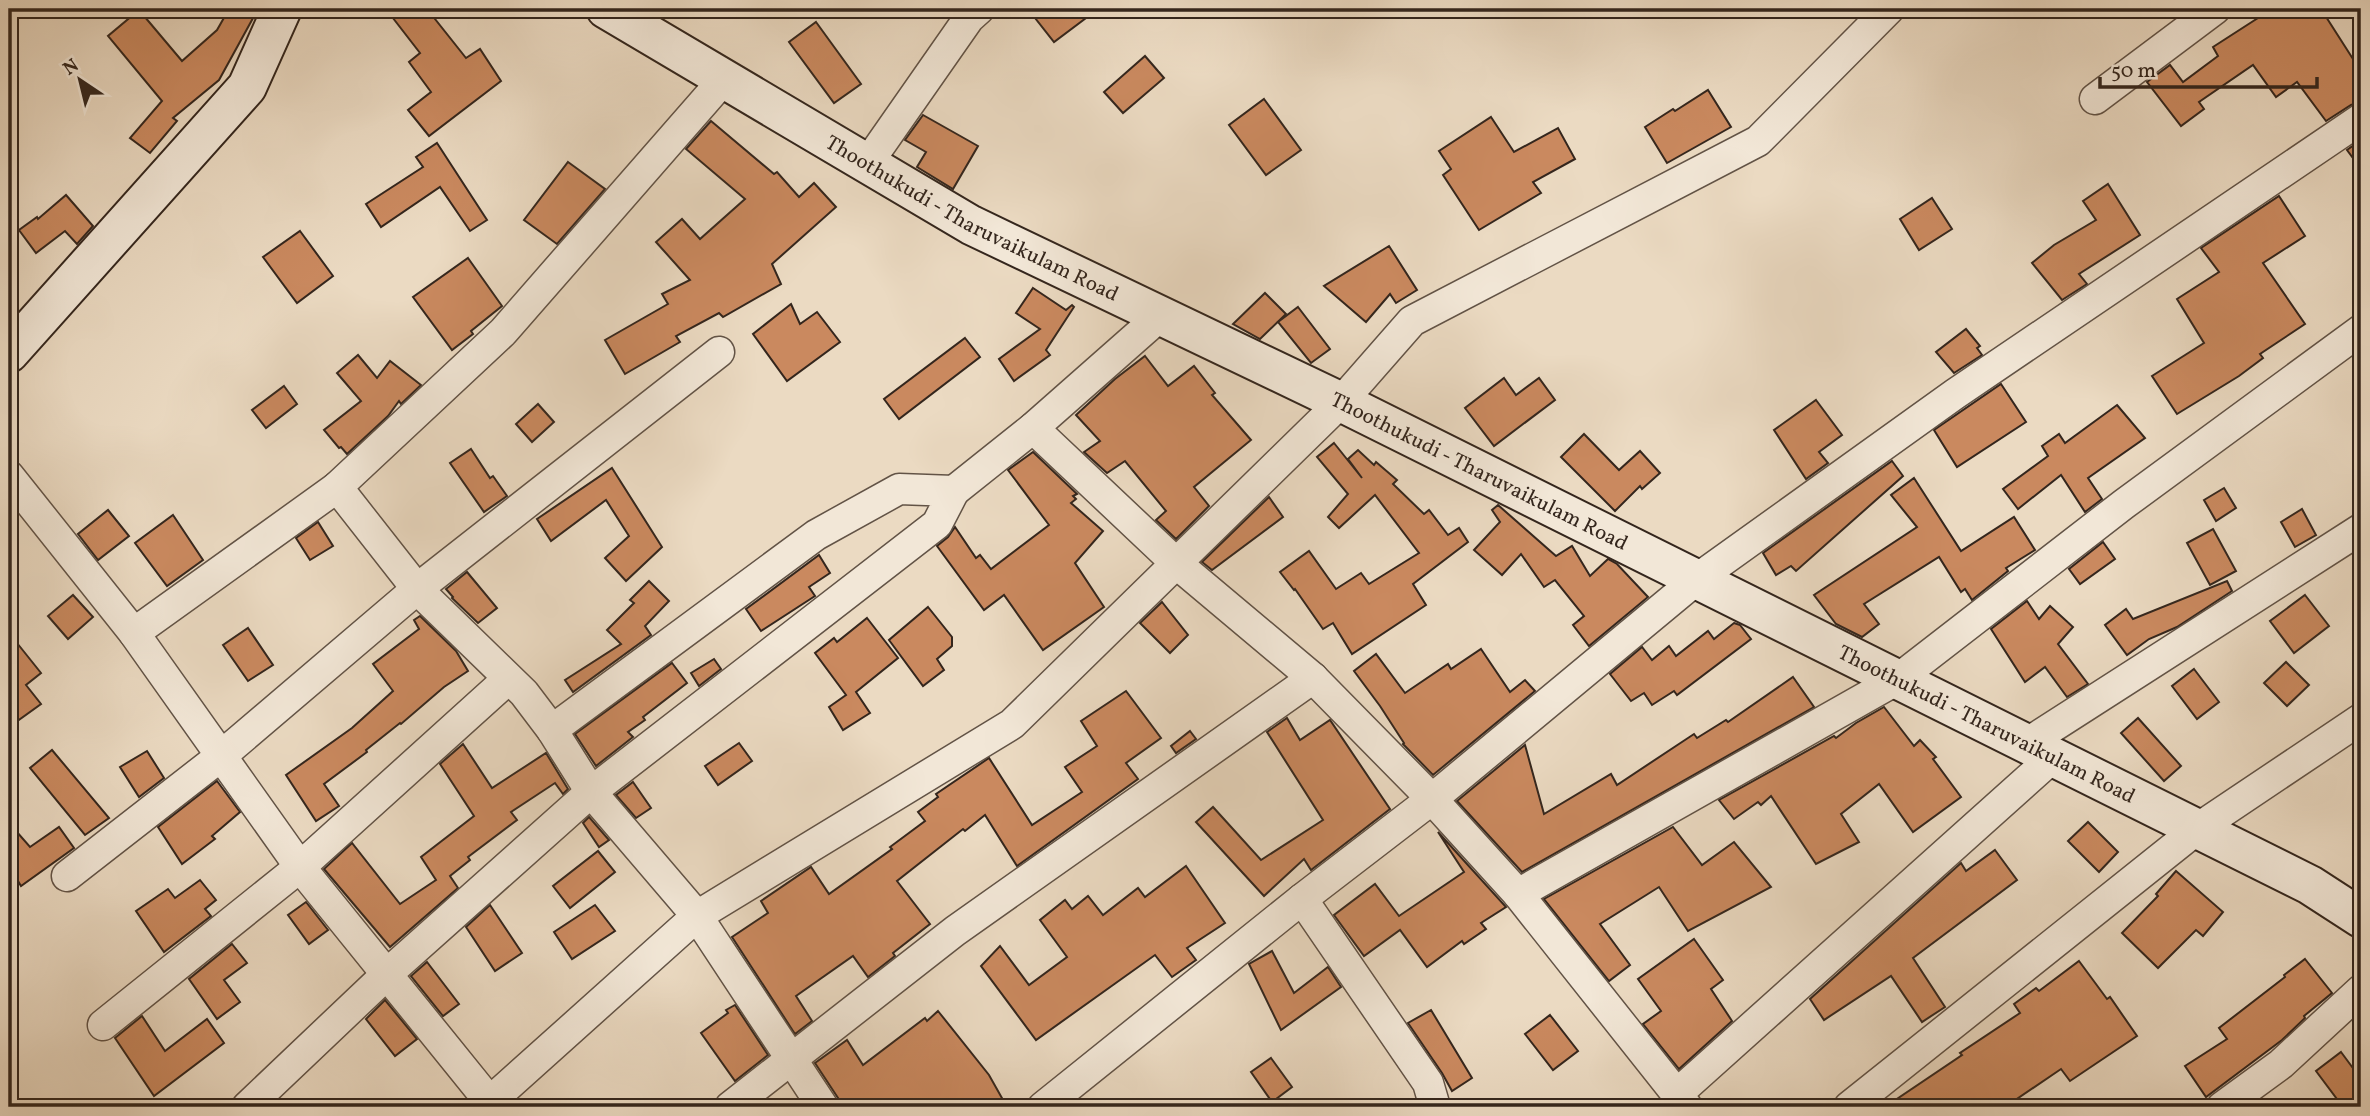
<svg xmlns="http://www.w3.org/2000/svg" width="2370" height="1116" font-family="Vollkorn,serif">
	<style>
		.building { fill: #ca895f; stroke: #34261d; stroke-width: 2 }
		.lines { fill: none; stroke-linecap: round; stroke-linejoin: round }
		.street-casing { stroke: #625346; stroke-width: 33 }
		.secondary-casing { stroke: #34261d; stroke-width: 42 }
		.street { stroke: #f2e7d7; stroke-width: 30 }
		.secondary { stroke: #f2e7d7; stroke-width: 38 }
		.labels { text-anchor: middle; stroke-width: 5; stroke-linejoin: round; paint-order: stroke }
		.street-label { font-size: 21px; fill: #34261d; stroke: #f2e7d7 }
	</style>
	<rect width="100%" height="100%" fill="#ebdac2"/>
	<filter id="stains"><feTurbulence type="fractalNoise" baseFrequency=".00286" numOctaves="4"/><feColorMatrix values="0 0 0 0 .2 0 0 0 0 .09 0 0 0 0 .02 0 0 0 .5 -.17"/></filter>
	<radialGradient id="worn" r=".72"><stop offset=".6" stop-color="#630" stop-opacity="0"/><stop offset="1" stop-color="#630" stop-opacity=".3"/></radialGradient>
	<g class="building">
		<path d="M 229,9 L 258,9 L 219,80 L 173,118 L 177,121 L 150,153 L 130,138 L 162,101 L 108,36 L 139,10 L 182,61 L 217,30 Z"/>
		<path d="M 386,9 L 427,9 L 466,58 L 480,49 L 501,81 L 429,136 L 408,110 L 431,92 L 409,62 L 420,53 Z"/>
		<path d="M 1028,9 L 1098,9 L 1054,42 Z"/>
		<path d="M 2272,9 L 2321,9 L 2353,59 L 2361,55 L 2361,102 L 2351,105 L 2326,121 L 2297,82 L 2276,97 L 2253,65 L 2199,102 L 2204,109 L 2181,126 L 2147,82 L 2170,65 L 2183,82 L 2218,56 L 2213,47 Z"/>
		<path d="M 816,22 L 861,84 L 834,103 L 789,42 Z"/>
		<path d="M 1145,56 L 1164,78 L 1123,113 L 1104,92 Z"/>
		<path d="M 1708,90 L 1731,127 L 1667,163 L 1645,127 L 1673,109 L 1675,111 Z"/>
		<path d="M 1264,99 L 1301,150 L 1266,175 L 1229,125 Z"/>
		<path d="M 923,115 L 978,146 L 953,189 L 917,167 L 926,152 L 905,140 Z"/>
		<path d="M 1491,117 L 1514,152 L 1558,128 L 1575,159 L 1533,182 L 1541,193 L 1479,230 L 1443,175 L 1451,169 L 1439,151 Z"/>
		<path d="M 711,121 L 774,174 L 777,172 L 799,197 L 814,183 L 836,207 L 772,264 L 781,284 L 723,317 L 719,313 L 676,336 L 680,342 L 625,374 L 605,340 L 668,304 L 662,294 L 690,280 L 656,242 L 682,219 L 700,239 L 745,199 L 686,149 Z"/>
		<path d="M 2361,140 L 2361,169 L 2347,150 Z"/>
		<path d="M 437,143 L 487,220 L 470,231 L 440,187 L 381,227 L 366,204 L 423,167 L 416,157 Z"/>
		<path d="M 568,162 L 605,189 L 557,244 L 524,220 Z"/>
		<path d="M 2108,184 L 2140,235 L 2079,274 L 2087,284 L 2062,300 L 2032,263 L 2054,245 L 2096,220 L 2083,201 Z"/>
		<path d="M 66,195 L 93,226 L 77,244 L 65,231 L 36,253 L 19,230 L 37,217 L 38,219 Z"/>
		<path d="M 2279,196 L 2305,236 L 2263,263 L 2305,324 L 2260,354 L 2263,358 L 2239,376 L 2177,414 L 2152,376 L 2204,343 L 2177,299 L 2219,272 L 2201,248 Z"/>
		<path d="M 1932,198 L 1952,229 L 1919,250 L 1900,219 Z"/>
		<path d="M 300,231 L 333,276 L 297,303 L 263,257 Z"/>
		<path d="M 1389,246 L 1417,290 L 1396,303 L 1390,294 L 1366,322 L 1324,286 Z"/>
		<path d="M 468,258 L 502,306 L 471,331 L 473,334 L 452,350 L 413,297 Z"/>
		<path d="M 1033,288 L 1066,310 L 1072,305 L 1074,307 L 1046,350 L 1050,355 L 1014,381 L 999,359 L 1040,329 L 1016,313 Z"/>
		<path d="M 1265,293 L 1286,314 L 1260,339 L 1233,324 Z"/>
		<path d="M 791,304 L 800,324 L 817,312 L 840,342 L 787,381 L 753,334 Z"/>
		<path d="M 1298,307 L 1330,349 L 1311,363 L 1278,322 Z"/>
		<path d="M 1966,329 L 1980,346 L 1977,348 L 1982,355 L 1954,373 L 1936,352 Z"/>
		<path d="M 965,338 L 980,357 L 899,419 L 884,399 Z"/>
		<path d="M 358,355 L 377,378 L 390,361 L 421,385 L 401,404 L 399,401 L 388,416 L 347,454 L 341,447 L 339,448 L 324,430 L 361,401 L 337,373 Z"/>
		<path d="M 1145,356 L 1168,386 L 1194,366 L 1215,393 L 1212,395 L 1251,440 L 1194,487 L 1209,506 L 1176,539 L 1156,520 L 1166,511 L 1125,461 L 1107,473 L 1084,452 L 1100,441 L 1076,415 L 1115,379 Z"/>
		<path d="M 1504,378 L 1516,395 L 1539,378 L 1555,400 L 1494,446 L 1465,408 Z"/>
		<path d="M 2001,384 L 2026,422 L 1957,467 L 1934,430 Z"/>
		<path d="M 284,386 L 297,404 L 266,428 L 252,410 Z"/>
		<path d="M 1816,400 L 1842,435 L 1819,452 L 1828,463 L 1806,479 L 1774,430 Z"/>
		<path d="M 538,404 L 554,422 L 532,442 L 516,424 Z"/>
		<path d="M 2117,405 L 2145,438 L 2088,478 L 2102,499 L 2085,512 L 2061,475 L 2018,509 L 2003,489 L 2048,456 L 2042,446 L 2059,434 L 2065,443 Z"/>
		<path d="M 1584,434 L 1619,470 L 1640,451 L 1660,473 L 1642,489 L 1640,486 L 1615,511 L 1561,457 Z"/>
		<path d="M 1334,443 L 1362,478 L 1348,459 L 1358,450 L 1374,465 L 1376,462 L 1397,480 L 1393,484 L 1424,514 L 1429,510 L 1448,535 L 1459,528 L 1468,542 L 1413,584 L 1426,605 L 1352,654 L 1333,623 L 1323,629 L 1295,589 L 1294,590 L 1280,572 L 1309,551 L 1336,589 L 1361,573 L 1369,584 L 1419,553 L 1375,495 L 1339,528 L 1328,517 L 1348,494 L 1317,457 Z"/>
		<path d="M 471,449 L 490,478 L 493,476 L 507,496 L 484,512 L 450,463 Z"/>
		<path d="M 1033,452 L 1077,494 L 1073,496 L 1076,499 L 1071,503 L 1103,531 L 1075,563 L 1104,607 L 1043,650 L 1004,595 L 984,610 L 937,546 L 948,537 L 955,527 L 976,558 L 980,555 L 991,569 L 1049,525 L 1008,470 Z"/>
		<path d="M 1892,461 L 1903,476 L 1796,571 L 1791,566 L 1776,575 L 1763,553 Z"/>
		<path d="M 612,468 L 662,547 L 626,581 L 605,558 L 629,536 L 606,500 L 551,541 L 537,519 Z"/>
		<path d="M 1914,478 L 1961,551 L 2014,517 L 2035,550 L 2006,568 L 2008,571 L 1972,600 L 1965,589 L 1961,592 L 1939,557 L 1864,604 L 1879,624 L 1862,637 L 1836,624 L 1814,595 L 1917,527 L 1891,495 Z"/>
		<path d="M 2224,488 L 2236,508 L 2216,521 L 2204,500 Z"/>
		<path d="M 1269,497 L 1283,517 L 1212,570 L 1202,562 Z"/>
		<path d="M 1498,505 L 1556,556 L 1572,546 L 1590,576 L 1608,559 L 1617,564 L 1648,597 L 1589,646 L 1573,625 L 1584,616 L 1555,580 L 1544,587 L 1521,554 L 1502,575 L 1474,550 L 1500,522 L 1492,510 Z"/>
		<path d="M 2302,509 L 2316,535 L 2295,547 L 2281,522 Z"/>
		<path d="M 108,510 L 129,536 L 98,560 L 78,534 Z"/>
		<path d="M 173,515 L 203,560 L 167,586 L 135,543 Z"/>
		<path d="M 318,522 L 333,546 L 310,560 L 296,538 Z"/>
		<path d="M 2213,529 L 2236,571 L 2210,585 L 2187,543 Z"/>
		<path d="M 2103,542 L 2115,559 L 2080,584 L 2069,569 Z"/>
		<path d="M 819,555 L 830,573 L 809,587 L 815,596 L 761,631 L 746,609 Z"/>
		<path d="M 467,572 L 497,608 L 478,623 L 452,598 L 453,597 L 446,589 Z"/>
		<path d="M 649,581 L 669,601 L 645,626 L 651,635 L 573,692 L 565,680 L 621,644 L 607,630 L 634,603 L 630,600 Z"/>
		<path d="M 2227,581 L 2232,591 L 2177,627 L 2149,639 L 2127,655 L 2105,625 L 2126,609 L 2133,619 Z"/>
		<path d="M 73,595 L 93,617 L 68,639 L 48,616 Z"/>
		<path d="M 2305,595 L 2329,626 L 2294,653 L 2270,621 Z"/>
		<path d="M 2027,601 L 2039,619 L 2050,606 L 2073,627 L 2058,644 L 2088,684 L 2067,697 L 2045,667 L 2025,682 L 1991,629 Z"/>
		<path d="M 1162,602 L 1188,635 L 1170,653 L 1140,623 Z"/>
		<path d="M 928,607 L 952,637 L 952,646 L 937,659 L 944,670 L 923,686 L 889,640 Z"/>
		<path d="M 420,616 L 456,651 L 468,671 L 444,687 L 401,724 L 400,723 L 366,750 L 367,752 L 324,784 L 339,806 L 316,821 L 286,775 L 352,728 L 393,691 L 373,664 L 419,629 L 414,620 Z"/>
		<path d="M 867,618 L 898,658 L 856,692 L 870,713 L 843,730 L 829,707 L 846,695 L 815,653 L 834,638 L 837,642 Z"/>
		<path d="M 1734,623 L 1740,625 L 1751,639 L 1677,695 L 1674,691 L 1652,705 L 1644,693 L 1631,701 L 1610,674 L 1642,647 L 1652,660 L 1669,646 L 1676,656 L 1708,631 L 1714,639 Z"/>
		<path d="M 248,628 L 273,665 L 248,681 L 223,645 Z"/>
		<path d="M 9,633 L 41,673 L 26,685 L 41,704 L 9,727 Z"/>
		<path d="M 1481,649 L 1510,692 L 1525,680 L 1535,691 L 1433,775 L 1403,744 L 1404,743 L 1380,706 L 1354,671 L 1376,654 L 1405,693 L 1448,664 L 1451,669 Z"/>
		<path d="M 714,659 L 721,669 L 699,686 L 691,673 Z"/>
		<path d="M 2286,662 L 2309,685 L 2287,706 L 2264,683 Z"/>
		<path d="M 672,663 L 687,683 L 643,717 L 645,720 L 628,732 L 633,737 L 596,766 L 575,734 Z"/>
		<path d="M 2194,669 L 2219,702 L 2197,719 L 2172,686 Z"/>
		<path d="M 1793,677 L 1814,707 L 1522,872 L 1457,801 L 1525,745 L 1544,814 L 1611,774 L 1617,785 L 1694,734 L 1697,738 L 1726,720 L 1728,722 Z"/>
		<path d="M 1126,691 L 1161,738 L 1126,763 L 1138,779 L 1017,866 L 985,815 L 965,831 L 963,829 L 897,881 L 930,924 L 893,953 L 895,956 L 868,977 L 853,956 L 796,996 L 812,1021 L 795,1034 L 732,937 L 768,913 L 761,901 L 811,867 L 829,894 L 892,849 L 890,847 L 925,821 L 918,812 L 938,797 L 936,794 L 989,758 L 1032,825 L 1082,792 L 1065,767 L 1097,746 L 1081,721 Z"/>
		<path d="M 1884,707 L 1914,746 L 1920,740 L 1936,757 L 1933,759 L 1961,797 L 1913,832 L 1879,784 L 1841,814 L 1859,842 L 1816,864 L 1771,796 L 1761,805 L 1758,802 L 1734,819 L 1719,800 L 1834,736 L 1836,738 L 1856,723 Z"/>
		<path d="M 1287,718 L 1300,740 L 1330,720 L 1390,809 L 1311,870 L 1304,859 L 1264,896 L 1196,822 L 1213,807 L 1261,860 L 1323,820 L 1267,732 Z"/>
		<path d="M 2138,718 L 2181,766 L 2164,781 L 2121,733 Z"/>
		<path d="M 1190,731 L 1196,739 L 1176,753 L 1171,746 Z"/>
		<path d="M 739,743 L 752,761 L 718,785 L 705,766 Z"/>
		<path d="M 463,744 L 492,788 L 546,753 L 568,789 L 563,794 L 555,783 L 511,812 L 517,820 L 468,857 L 470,860 L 450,876 L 458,888 L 390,947 L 324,869 L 352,843 L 400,904 L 436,880 L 421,857 L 474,816 L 440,764 Z"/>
		<path d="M 52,750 L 109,818 L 85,835 L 30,768 Z"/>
		<path d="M 147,751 L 164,778 L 139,797 L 120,767 Z"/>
		<path d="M 217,781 L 240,812 L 212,836 L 215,839 L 182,864 L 158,827 Z"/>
		<path d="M 633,782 L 651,808 L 636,818 L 616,795 Z"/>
		<path d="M 589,817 L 609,840 L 599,847 L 583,823 Z"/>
		<path d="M 2088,822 L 2118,852 L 2099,872 L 2068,841 Z"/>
		<path d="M 9,823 L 30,847 L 59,827 L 74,848 L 21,886 L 9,866 Z"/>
		<path d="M 1673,827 L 1702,865 L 1734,842 L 1771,887 L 1688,931 L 1659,887 L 1600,924 L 1630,965 L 1609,981 L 1544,899 Z"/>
		<path d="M 1438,832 L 1506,907 L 1481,923 L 1486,929 L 1464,944 L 1462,941 L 1427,967 L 1400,930 L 1364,956 L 1334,915 L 1375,884 L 1399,916 L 1464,872 Z"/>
		<path d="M 1995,850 L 2017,880 L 1913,958 L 1945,1007 L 1922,1022 L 1891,976 L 1824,1020 L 1810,999 L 1961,863 L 1966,871 Z"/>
		<path d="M 598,851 L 615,872 L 570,908 L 553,886 Z"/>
		<path d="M 1186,866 L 1225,923 L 1187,948 L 1196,960 L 1172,977 L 1155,955 L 1036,1040 L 981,966 L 1000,946 L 1029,985 L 1067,957 L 1040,920 L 1065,900 L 1072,909 L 1088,896 L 1103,915 L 1138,888 L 1145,897 Z"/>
		<path d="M 2176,871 L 2223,912 L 2203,936 L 2196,930 L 2158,968 L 2122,933 L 2158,896 L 2156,894 Z"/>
		<path d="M 200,880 L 216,900 L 205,909 L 211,916 L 164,952 L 136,911 L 168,889 L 175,898 Z"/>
		<path d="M 306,902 L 328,930 L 309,944 L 288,915 Z"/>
		<path d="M 490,905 L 522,953 L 495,971 L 466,927 Z"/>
		<path d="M 595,905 L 615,931 L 572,959 L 554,932 Z"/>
		<path d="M 1694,939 L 1723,980 L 1711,989 L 1732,1021 L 1679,1069 L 1643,1024 L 1661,1011 L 1638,979 Z"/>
		<path d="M 232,944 L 247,963 L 224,980 L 240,1002 L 217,1019 L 189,979 Z"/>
		<path d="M 1272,951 L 1294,993 L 1328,967 L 1341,987 L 1281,1030 L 1249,964 Z"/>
		<path d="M 2305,959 L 2332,993 L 2304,1016 L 2305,1018 L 2282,1040 L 2206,1097 L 2185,1066 L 2227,1039 L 2219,1028 L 2285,977 L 2284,975 Z"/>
		<path d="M 2079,961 L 2107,999 L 2110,997 L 2137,1036 L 2070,1081 L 2061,1069 L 2005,1107 L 1885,1107 L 1962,1055 L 1960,1053 L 2020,1013 L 2014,1004 L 2036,988 L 2039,991 Z"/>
		<path d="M 427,962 L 459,1004 L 443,1016 L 411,976 Z"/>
		<path d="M 385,1000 L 417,1039 L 395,1056 L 366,1019 Z"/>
		<path d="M 735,1005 L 768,1055 L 735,1081 L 701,1033 L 728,1013 L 726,1010 Z"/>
		<path d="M 1431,1010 L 1472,1078 L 1452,1091 L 1442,1073 L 1408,1023 Z"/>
		<path d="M 938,1011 L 989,1075 L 1007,1107 L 844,1107 L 815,1063 L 847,1040 L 863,1065 L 925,1018 L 927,1021 Z"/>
		<path d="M 1550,1015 L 1578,1051 L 1553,1070 L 1525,1034 Z"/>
		<path d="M 142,1016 L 165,1051 L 207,1019 L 224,1043 L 154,1096 L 115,1038 Z"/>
		<path d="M 2341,1052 L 2361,1079 L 2361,1094 L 2343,1107 L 2316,1071 Z"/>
		<path d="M 1271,1058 L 1292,1087 L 1272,1102 L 1251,1072 Z"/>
	</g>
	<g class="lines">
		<g class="street-casing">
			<g id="street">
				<path d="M 2095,99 L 2215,9"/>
				<path d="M 867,164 L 969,18 L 979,9"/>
				<path d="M 1033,428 L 1176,563 L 1313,678 L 1432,799 L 1518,894 L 1898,679 L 2124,504 L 2361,330"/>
				<path d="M 9,476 L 134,633 L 300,867 L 494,1107"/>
				<path d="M 337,487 L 417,589 L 524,693 L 552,730 L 591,792 L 697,916 L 823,1107"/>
				<path d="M 954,491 L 1033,428 L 1160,316"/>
				<path d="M 134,633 L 336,488 L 503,332 L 724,79"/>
				<path d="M 2026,744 L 2361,529"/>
				<path d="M 67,876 L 221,756 L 417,589 L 719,352"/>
				<path d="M 1518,894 L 1687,1107"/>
				<path d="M 1302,899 L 1428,1083 L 1435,1107"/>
				<path d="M 103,1025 L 300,867 L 508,679"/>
				<path d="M 1677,1094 L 2053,757"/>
				<path d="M 247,1107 L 387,974 L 591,792 L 937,524 L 954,491 L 899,489 L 816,535 L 552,730"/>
				<path d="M 484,1107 L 697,916 L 1012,724 L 1341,402 L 1412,321 L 1758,141 L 1889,9"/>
				<path d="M 730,1107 L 955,931 L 1313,678"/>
				<path d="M 1043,1107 L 1302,899 L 1432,799 L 1697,579 L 1955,394 L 2361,119"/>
				<path d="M 1849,1107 L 2197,829 L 2361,719"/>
				<path d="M 2222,1107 L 2281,1064 L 2361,990"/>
			</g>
		</g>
		<g class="secondary-casing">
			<g id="secondary">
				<path id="s1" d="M 606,9 L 971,225 L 1341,402 L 2310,885 L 2361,918"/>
				<path d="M 9,353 L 247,87 L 282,9"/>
			</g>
		</g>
		<use href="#street" class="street"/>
		<use href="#secondary" class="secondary"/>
	</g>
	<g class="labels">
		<g class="street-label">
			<text dy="7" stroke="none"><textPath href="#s1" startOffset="422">Thoothukudi - Tharuvaikulam Road</textPath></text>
			<text dy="7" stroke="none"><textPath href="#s1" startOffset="989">Thoothukudi - Tharuvaikulam Road</textPath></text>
			<text dy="7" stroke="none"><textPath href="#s1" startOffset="1556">Thoothukudi - Tharuvaikulam Road</textPath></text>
		</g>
	</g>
	<rect width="2370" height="1116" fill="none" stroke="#ebdac2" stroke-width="35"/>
	<rect x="10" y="10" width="2349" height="1095" fill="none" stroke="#34261d" stroke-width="3.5"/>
	<rect x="18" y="18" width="2335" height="1081" fill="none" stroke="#34261d" stroke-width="2"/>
	<g transform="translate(80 80) rotate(325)" stroke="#f2e7d7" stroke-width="5" paint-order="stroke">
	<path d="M0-5L12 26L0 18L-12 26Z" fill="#34261d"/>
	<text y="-10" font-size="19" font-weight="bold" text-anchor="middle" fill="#34261d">N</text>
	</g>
	<path d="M2100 77v10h217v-10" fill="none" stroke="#34261d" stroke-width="3.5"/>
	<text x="2111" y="77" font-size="21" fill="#34261d" stroke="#f2e7d7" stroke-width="5" paint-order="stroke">50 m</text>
	<rect width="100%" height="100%" filter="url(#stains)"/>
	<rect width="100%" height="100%" fill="url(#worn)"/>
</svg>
